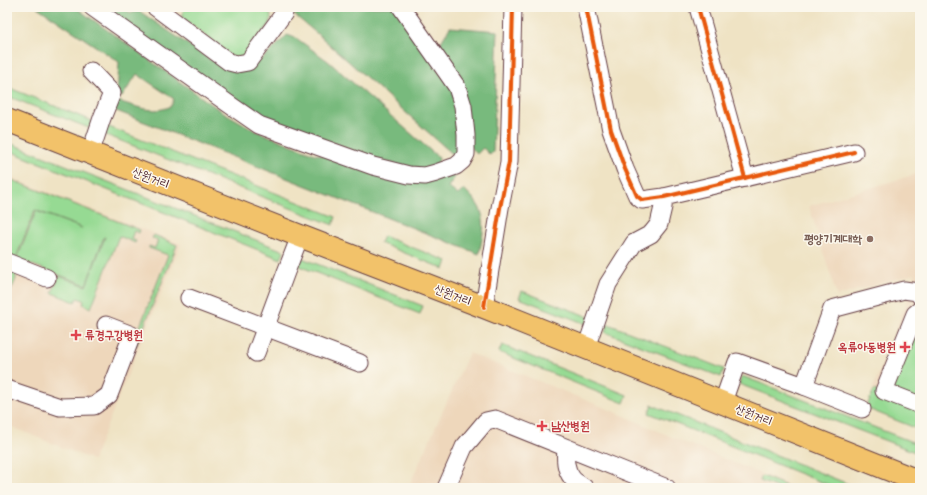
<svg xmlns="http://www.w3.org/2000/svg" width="927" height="495" font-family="'Balsamiq Sans','Poor Story',sans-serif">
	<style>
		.built { fill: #eed7bb }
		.green { fill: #96da93; stroke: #707c5f }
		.forest { fill: #78ba7d; stroke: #616c54 }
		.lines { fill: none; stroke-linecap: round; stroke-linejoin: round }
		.minor-casing { stroke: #633c42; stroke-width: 19 }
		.major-casing { stroke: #633c42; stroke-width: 24 }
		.minor { stroke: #fff; stroke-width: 17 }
		.major { stroke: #f2c26a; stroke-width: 22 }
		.cycleway-casing { stroke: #fbf7ec; stroke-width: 6 }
		.cycleway { stroke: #e8590c; stroke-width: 4 }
		.education-dot { fill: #8d6e63; stroke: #fbf7ec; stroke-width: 1.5 }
		.health-dot { fill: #e0444e; stroke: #fbf7ec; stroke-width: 1.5 }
		.labels { text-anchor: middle; stroke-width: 3; stroke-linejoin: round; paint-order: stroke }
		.street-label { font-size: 12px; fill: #4a1f2b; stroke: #fbf7ec }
		.education-label { font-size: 12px; font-weight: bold; fill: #785e54; stroke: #fbf7ec; text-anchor: end }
		.health-label { font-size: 12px; font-weight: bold; fill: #be3a42; stroke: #fbf7ec; text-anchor: start }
	</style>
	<rect width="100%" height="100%" fill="#fbf7ec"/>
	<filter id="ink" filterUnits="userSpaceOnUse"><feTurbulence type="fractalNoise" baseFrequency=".025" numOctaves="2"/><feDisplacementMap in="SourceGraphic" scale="8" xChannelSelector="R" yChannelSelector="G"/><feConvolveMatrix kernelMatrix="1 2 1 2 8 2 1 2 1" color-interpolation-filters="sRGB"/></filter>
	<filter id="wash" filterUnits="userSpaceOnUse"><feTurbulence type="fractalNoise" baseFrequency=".012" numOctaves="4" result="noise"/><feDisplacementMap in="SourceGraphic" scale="16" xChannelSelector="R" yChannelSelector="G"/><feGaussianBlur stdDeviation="0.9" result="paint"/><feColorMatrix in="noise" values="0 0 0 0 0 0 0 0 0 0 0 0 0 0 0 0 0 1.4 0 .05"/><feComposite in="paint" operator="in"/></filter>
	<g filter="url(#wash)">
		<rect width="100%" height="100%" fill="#efe3c4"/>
		<g class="built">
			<path d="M 920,173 L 920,416 L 875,399 L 873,388 L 905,306 L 915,274 L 837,296 L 809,206 Z"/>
			<path d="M 7,176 L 181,244 L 93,460 L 7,425 Z"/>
			<path d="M 469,353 L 620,414 L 674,438 L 796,488 L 408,488 Z"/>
		</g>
		<g class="green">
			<path d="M 186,7 L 263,7 L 268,10 L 271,16 L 270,23 L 247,56 L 233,58 L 183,18 L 183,11 Z"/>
			<path d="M 7,87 L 92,121 L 89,128 L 7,96 Z"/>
			<path d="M 104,125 L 336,217 L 333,225 L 101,133 Z"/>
			<path d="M 7,142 L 284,251 L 281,259 L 7,150 Z"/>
			<path d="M 7,178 L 140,230 L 139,233 L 134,231 L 131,239 L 136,241 L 135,243 L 119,236 L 91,308 L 83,304 L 84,300 L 77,298 L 75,302 L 52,293 L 59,276 L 86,286 L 105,237 L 104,237 L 86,285 L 17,259 L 36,211 L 82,228 L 35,210 L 16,258 L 7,255 Z"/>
			<path d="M 154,235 L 177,245 L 136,346 L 133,344 L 168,255 L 149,248 L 149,246 L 155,248 L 158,240 L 152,238 Z"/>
			<path d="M 383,236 L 447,261 L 444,269 L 380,243 Z"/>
			<path d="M 302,258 L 423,306 L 420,314 L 299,266 Z"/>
			<path d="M 7,269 L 16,273 L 16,279 L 7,300 Z"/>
			<path d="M 522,291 L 589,317 L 586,324 L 519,298 Z"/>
			<path d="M 920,319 L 920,400 L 892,389 Z"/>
			<path d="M 608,324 L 724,369 L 721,377 L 605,332 Z"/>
			<path d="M 502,345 L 627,395 L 624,403 L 499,352 Z"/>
			<path d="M 742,376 L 920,445 L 920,454 L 739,384 Z"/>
			<path d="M 874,390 L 920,408 L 920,430 L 866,408 Z"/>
			<path d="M 652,405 L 858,488 L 836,488 L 649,413 Z"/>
			<path d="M 762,476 L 791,488 L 778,488 L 760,481 Z"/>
		</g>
		<g class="forest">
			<path d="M 37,7 L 75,7 L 218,109 L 256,131 L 315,154 L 450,174 L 455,177 L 448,187 L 458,195 L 464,189 C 489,212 485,225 479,254 L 114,110 L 118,101 C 135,106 154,115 171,106 L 174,99 L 137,74 L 122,97 L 117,95 L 119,62 Z"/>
			<path d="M 100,7 L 122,7 L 131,13 L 139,11 L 211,60 L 231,68 L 257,62 L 269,53 L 287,35 L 296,38 L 328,61 L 439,158 L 438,165 L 422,171 L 375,159 L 263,120 Z"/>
			<path d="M 285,7 L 394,7 L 452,88 L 462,134 L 457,158 L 321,37 Z"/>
			<path d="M 450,27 L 498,31 L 493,152 L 490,155 L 483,148 L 477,154 L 470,147 L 438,47 Z"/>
		</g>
	</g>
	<g filter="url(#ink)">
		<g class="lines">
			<g class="minor-casing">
				<g id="minor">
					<path d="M 92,7 L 233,107 L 259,125 L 317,146 L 373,166 L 409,175 L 425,176 L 436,173 L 456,166 L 462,161 L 466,154 L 466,135 L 463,106 L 457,87 L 401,7"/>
					<path d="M 155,7 L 229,62 L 237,64 L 248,62 L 284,13"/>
					<path d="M 586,7 L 611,130 L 625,169 L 637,196 L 642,200 L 664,197 L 854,152"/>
					<path d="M 698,7 L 745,178"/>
					<path d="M 90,154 L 102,118 L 112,93 L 91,71"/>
					<path d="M 7,262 L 47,278"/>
					<path d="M 189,298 L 360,363"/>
					<path d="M 484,307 L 500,208 L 509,162 L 513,7"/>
					<path d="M 920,310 L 915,314 L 884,391 L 920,405"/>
					<path d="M 586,348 L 608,284 L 634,243 L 651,234 L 659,224 L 663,207 L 664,197"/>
					<path d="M 256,353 L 286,272 L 300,236"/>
					<path d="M 804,386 L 832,309 L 904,290 L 918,292 L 920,296"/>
					<path d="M 7,389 L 60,407 L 94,406 L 109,395 L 132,335 L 106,325"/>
					<path d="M 723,402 L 737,362 L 804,386 L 862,409"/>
					<path d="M 566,448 C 565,459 565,469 572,478 C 575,482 581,485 585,488"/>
					<path d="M 446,488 L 464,447 L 486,421 L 495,419 L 667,488"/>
				</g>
			</g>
			<g class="major-casing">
				<path id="major" d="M 7,120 L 300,236 L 484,307 L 920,482"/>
			</g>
			<use href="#minor" class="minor"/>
			<use href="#major" class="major"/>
			<g class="cycleway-casing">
				<g id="cycleway">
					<path d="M 586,7 L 611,130 L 625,169 L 637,196 L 642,200 L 664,197 L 854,152"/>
					<path d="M 698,7 L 745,178"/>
					<path d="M 484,307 L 500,208 L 509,162 L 513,7"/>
				</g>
			</g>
			<use href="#cycleway" class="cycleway"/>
		</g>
	</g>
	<circle class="education-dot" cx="870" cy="239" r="4"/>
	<g class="health-dot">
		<path d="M74 329h4v4h4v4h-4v4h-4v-4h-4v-4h4z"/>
		<path d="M903 341h4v4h4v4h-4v4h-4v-4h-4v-4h4z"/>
		<path d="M540 420h4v4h4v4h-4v4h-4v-4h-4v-4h4z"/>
	</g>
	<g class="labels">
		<g class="street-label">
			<text transform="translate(151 178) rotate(21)" y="4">산원거리</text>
			<text transform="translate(453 295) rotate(21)" y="4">산원거리</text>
			<text transform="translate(754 415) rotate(22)" y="4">산원거리</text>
		</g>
		<g class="education-label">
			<text x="862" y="243">평양기계대학</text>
		</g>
		<g class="health-label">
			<text x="85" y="339">류경구강병원</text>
			<text x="896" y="351" text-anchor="end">옥류아동병원</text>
			<text x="551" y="430">남산병원</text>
		</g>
	</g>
	<rect width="927" height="495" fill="none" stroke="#fbf7ec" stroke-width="24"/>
</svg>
